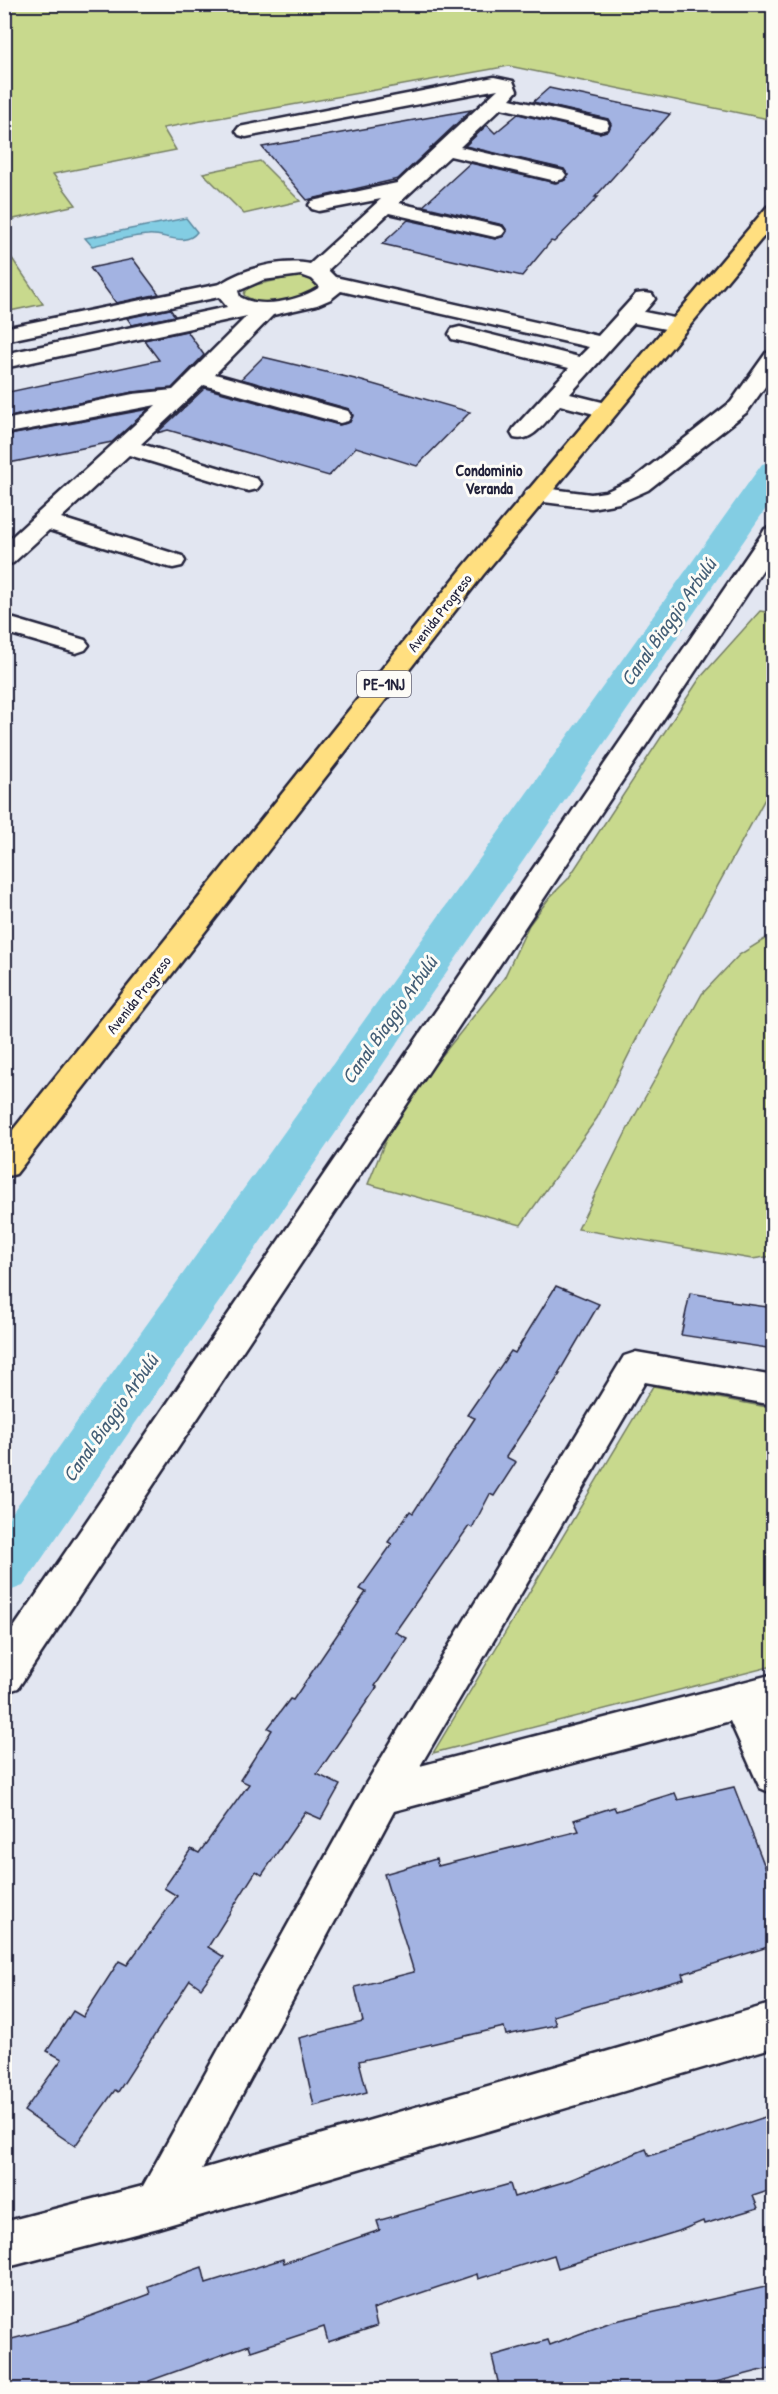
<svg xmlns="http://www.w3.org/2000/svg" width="778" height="2394" font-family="'Patrick Hand',sans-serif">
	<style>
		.green { fill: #c8d98d; stroke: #757e64; stroke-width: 1.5 }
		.water { fill: #83cde3; stroke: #5c89a0; stroke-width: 1.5 }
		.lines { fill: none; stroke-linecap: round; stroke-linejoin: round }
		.canal { fill: #83cde3; fill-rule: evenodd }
		.building { fill: #a3b3e2; stroke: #22223b; stroke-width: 1.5 }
		.minor-casing { stroke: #22223b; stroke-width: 5 }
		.primary-casing { stroke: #22223b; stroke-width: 5 }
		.minor { fill: #fdfcf7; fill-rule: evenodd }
		.primary { fill: #ffdf80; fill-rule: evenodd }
		.labels { text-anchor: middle; stroke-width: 6; stroke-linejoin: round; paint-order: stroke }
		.far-street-label { font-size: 15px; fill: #22223b; stroke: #fdfcf7 }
		.far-neighbourhood-label { font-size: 16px; font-weight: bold; fill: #22223b; stroke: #fdfcf7 }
		.shield { fill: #fdfcf7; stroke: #646373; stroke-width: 1.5 }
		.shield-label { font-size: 16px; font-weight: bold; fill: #22223b }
		.water-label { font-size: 20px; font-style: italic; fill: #445e76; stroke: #fdfcf7 }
	</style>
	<rect width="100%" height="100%" fill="#e2e6f1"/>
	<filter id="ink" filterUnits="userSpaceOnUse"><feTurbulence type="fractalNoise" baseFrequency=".0167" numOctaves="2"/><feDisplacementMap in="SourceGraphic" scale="12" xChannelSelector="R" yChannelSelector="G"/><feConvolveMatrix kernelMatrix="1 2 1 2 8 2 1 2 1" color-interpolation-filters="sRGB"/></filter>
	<g filter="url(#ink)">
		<g class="green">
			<path d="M 4,5 L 773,5 L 773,120 L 509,66 L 163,128 L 176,150 L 53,174 L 76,205 L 5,221 Z"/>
			<path d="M 260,161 L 300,201 L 244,214 L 203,173 Z"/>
			<path d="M 4,248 L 5,248 L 43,304 L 5,312 Z"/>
			<path d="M 296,276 L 316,278 L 322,286 L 319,290 C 296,298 265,310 244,295 L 245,291 L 250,286 Z"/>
			<path d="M 760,611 L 773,613 L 773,784 L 660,992 L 597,1118 L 521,1225 L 368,1184 L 397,1112 L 504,978 L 529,925 L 550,897 L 568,879 L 700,678 Z"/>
			<path d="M 773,934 L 773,1256 L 752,1259 L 578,1229 L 627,1130 L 702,994 L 739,955 Z"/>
			<path d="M 653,1386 L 773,1408 L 773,1666 L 433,1753 Z"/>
		</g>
		<path class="water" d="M 186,218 L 197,232 C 185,248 164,233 148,235 C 130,236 111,242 92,246 L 85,238 Z"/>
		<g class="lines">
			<path class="canal" d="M 774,461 L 774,497 L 23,1586 L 4,1593 L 4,1524 L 762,464 Z"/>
		</g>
		<g class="building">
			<path d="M 549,88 L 670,114 L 595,197 L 598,197 L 554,242 L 551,241 L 522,276 L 382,244 L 408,220 L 495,239 L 504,236 L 507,231 L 503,225 L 423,206 L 470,163 L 555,183 L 565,180 L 568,175 L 564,169 L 465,146 L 487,125 L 495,133 L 518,114 L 599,133 L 609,130 L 611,124 L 608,119 L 533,102 Z"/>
			<path d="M 471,110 L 398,179 L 307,200 L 262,147 Z"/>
			<path d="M 133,259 L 159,294 L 116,303 L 90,268 Z"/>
			<path d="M 170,309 L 175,316 L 132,325 L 127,318 Z"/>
			<path d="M 187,331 L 204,355 L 172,388 L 133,392 L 4,418 L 4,393 L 159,360 L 144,340 Z"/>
			<path d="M 263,357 L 355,379 L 470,412 L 417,466 L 356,447 L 329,476 L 168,430 L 157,433 L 205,388 L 339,425 L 350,422 L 353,415 L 349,409 L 241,379 Z"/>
			<path d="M 149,409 L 112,442 L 4,464 L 4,436 Z"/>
			<path d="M 556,1286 L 599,1304 L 558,1374 L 560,1374 L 506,1457 L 516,1462 L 494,1496 L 490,1494 L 472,1528 L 469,1526 L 395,1632 L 407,1638 L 375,1686 L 377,1687 L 317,1774 L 340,1785 L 321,1819 L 305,1812 L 262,1875 L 256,1871 L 208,1947 L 224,1957 L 201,1988 L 190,1980 L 118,2092 L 115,2090 L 75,2146 L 24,2111 L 62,2059 L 47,2051 L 73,2011 L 83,2017 L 119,1961 L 127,1965 L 177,1896 L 164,1888 L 191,1849 L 199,1853 L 249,1784 L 240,1780 L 272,1730 L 268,1728 L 290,1699 L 293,1700 L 366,1592 L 360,1589 L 392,1544 L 388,1542 L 410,1511 L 413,1513 L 475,1418 L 467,1415 L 511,1351 L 515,1353 Z"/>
			<path d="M 690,1293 L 731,1300 L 731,1302 L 774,1308 L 774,1349 L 681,1335 Z"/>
			<path d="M 734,1787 L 774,1890 L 774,1945 L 682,1974 L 684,1979 L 553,2016 L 556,2025 L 506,2035 L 504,2027 L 359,2061 L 367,2092 L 314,2106 L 299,2038 L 363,2022 L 355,1987 L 414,1972 L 384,1874 L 436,1859 L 438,1866 L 579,1831 L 574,1820 L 614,1807 L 616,1811 L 675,1793 L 678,1800 Z"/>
			<path d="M 774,2114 L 774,2189 L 753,2196 L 758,2208 L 704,2224 L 703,2221 L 679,2231 L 558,2268 L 554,2255 L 478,2279 L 477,2274 L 373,2309 L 377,2326 L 328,2342 L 324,2327 L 251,2351 L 249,2345 L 149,2381 L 149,2383 L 131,2390 L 4,2390 L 4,2341 L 69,2324 L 150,2294 L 148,2286 L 202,2267 L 206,2283 L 283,2259 L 284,2263 L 380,2230 L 377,2221 L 510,2184 L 514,2197 L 570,2180 L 646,2149 L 649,2156 Z"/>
			<path d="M 774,2285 L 774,2367 L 685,2390 L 500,2390 L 492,2356 L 548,2340 L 550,2345 L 611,2322 Z"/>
		</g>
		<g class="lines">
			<g class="minor-casing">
				<g id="minor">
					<path d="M 494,77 L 513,81 L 517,91 L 510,99 L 607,121 L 609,125 L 607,129 L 600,131 L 501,108 L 460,147 L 563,171 L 566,175 L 563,179 L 556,181 L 450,156 L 399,203 L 502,227 L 505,231 L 502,235 L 495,237 L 389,213 L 328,270 L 335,277 L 598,336 L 636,294 L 644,293 L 652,294 L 655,299 L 644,312 L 684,320 L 687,325 L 684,330 L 676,331 L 634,323 L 570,394 L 614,405 L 617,410 L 614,415 L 606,417 L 560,405 C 547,419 534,443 514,438 L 511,433 L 514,428 L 569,368 L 452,339 L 449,334 L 452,329 L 460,327 L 579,357 L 589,347 L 341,291 L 331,299 L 317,305 L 273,315 L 215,374 L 348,411 L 351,416 L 348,421 L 340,423 L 204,385 L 141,444 L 257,479 L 261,484 L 257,489 L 249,491 L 241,489 L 129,455 L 61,518 L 182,556 L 185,561 L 182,566 L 173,568 L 164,566 L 49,530 L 13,563 L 4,565 L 4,544 L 156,405 L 4,434 L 4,420 L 133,394 L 173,390 L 247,316 L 4,368 L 4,354 L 227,307 L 219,297 L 4,341 L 4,328 L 220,284 C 243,268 282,259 310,264 L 381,199 L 319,211 L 312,209 L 309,205 L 312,201 L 397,183 L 498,89 L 246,137 L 239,135 L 236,131 L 239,127 ZM 301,275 L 312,279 L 320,287 C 301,300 261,310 240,297 L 238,291 L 263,280 Z"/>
					<path d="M 774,352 L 774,374 L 747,412 L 648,490 L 619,503 L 591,508 L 536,501 L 528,499 L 524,494 L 528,489 L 536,487 L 591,494 L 605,492 L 632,480 L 731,402 L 766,353 Z"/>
					<path d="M 774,527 L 774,553 L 18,1688 L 4,1693 L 4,1642 L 762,534 L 765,529 Z"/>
					<path d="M 4,616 L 85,640 L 89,645 L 85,650 L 76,653 L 4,632 Z"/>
					<path d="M 636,1352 L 774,1376 L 774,1405 L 645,1382 L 420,1766 L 774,1674 L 774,1710 L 766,1712 L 774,1729 L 774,1794 L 760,1788 L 730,1721 L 394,1811 L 202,2169 L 774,2003 L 774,2047 L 158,2228 L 4,2268 L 4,2222 L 143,2186 L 367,1782 L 624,1356 Z"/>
				</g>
			</g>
			<g class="primary-casing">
				<path id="primary" d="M 774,205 L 774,224 L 483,575 L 16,1174 L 4,1177 L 4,1141 L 465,565 L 767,207 Z"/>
			</g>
			<use href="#minor" class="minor"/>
			<use href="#primary" class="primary"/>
		</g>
	</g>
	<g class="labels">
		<g class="far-street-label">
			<text transform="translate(440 613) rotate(-52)" y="5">Avenida Progreso</text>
			<text transform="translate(139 995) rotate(-52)" y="5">Avenida Progreso</text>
		</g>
		<g class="far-neighbourhood-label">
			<text x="489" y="476">Condominio<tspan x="489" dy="18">Veranda</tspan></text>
		</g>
		<rect class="shield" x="357" y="671" width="54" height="26" rx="4.5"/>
		<g class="shield-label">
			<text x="384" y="690">PE-1NJ</text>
		</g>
		<g class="water-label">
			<text transform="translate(668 622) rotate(-55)" y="7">Canal Biaggio Arbulú</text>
			<text transform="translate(389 1020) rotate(-55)" y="7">Canal Biaggio Arbulú</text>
			<text transform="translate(110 1418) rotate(-55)" y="7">Canal Biaggio Arbulú</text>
		</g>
	</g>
	<rect width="778" height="2394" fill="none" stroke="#fdfcf7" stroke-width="24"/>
	<rect x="12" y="12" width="754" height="2370" fill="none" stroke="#22223b" stroke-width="2" filter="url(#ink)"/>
</svg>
